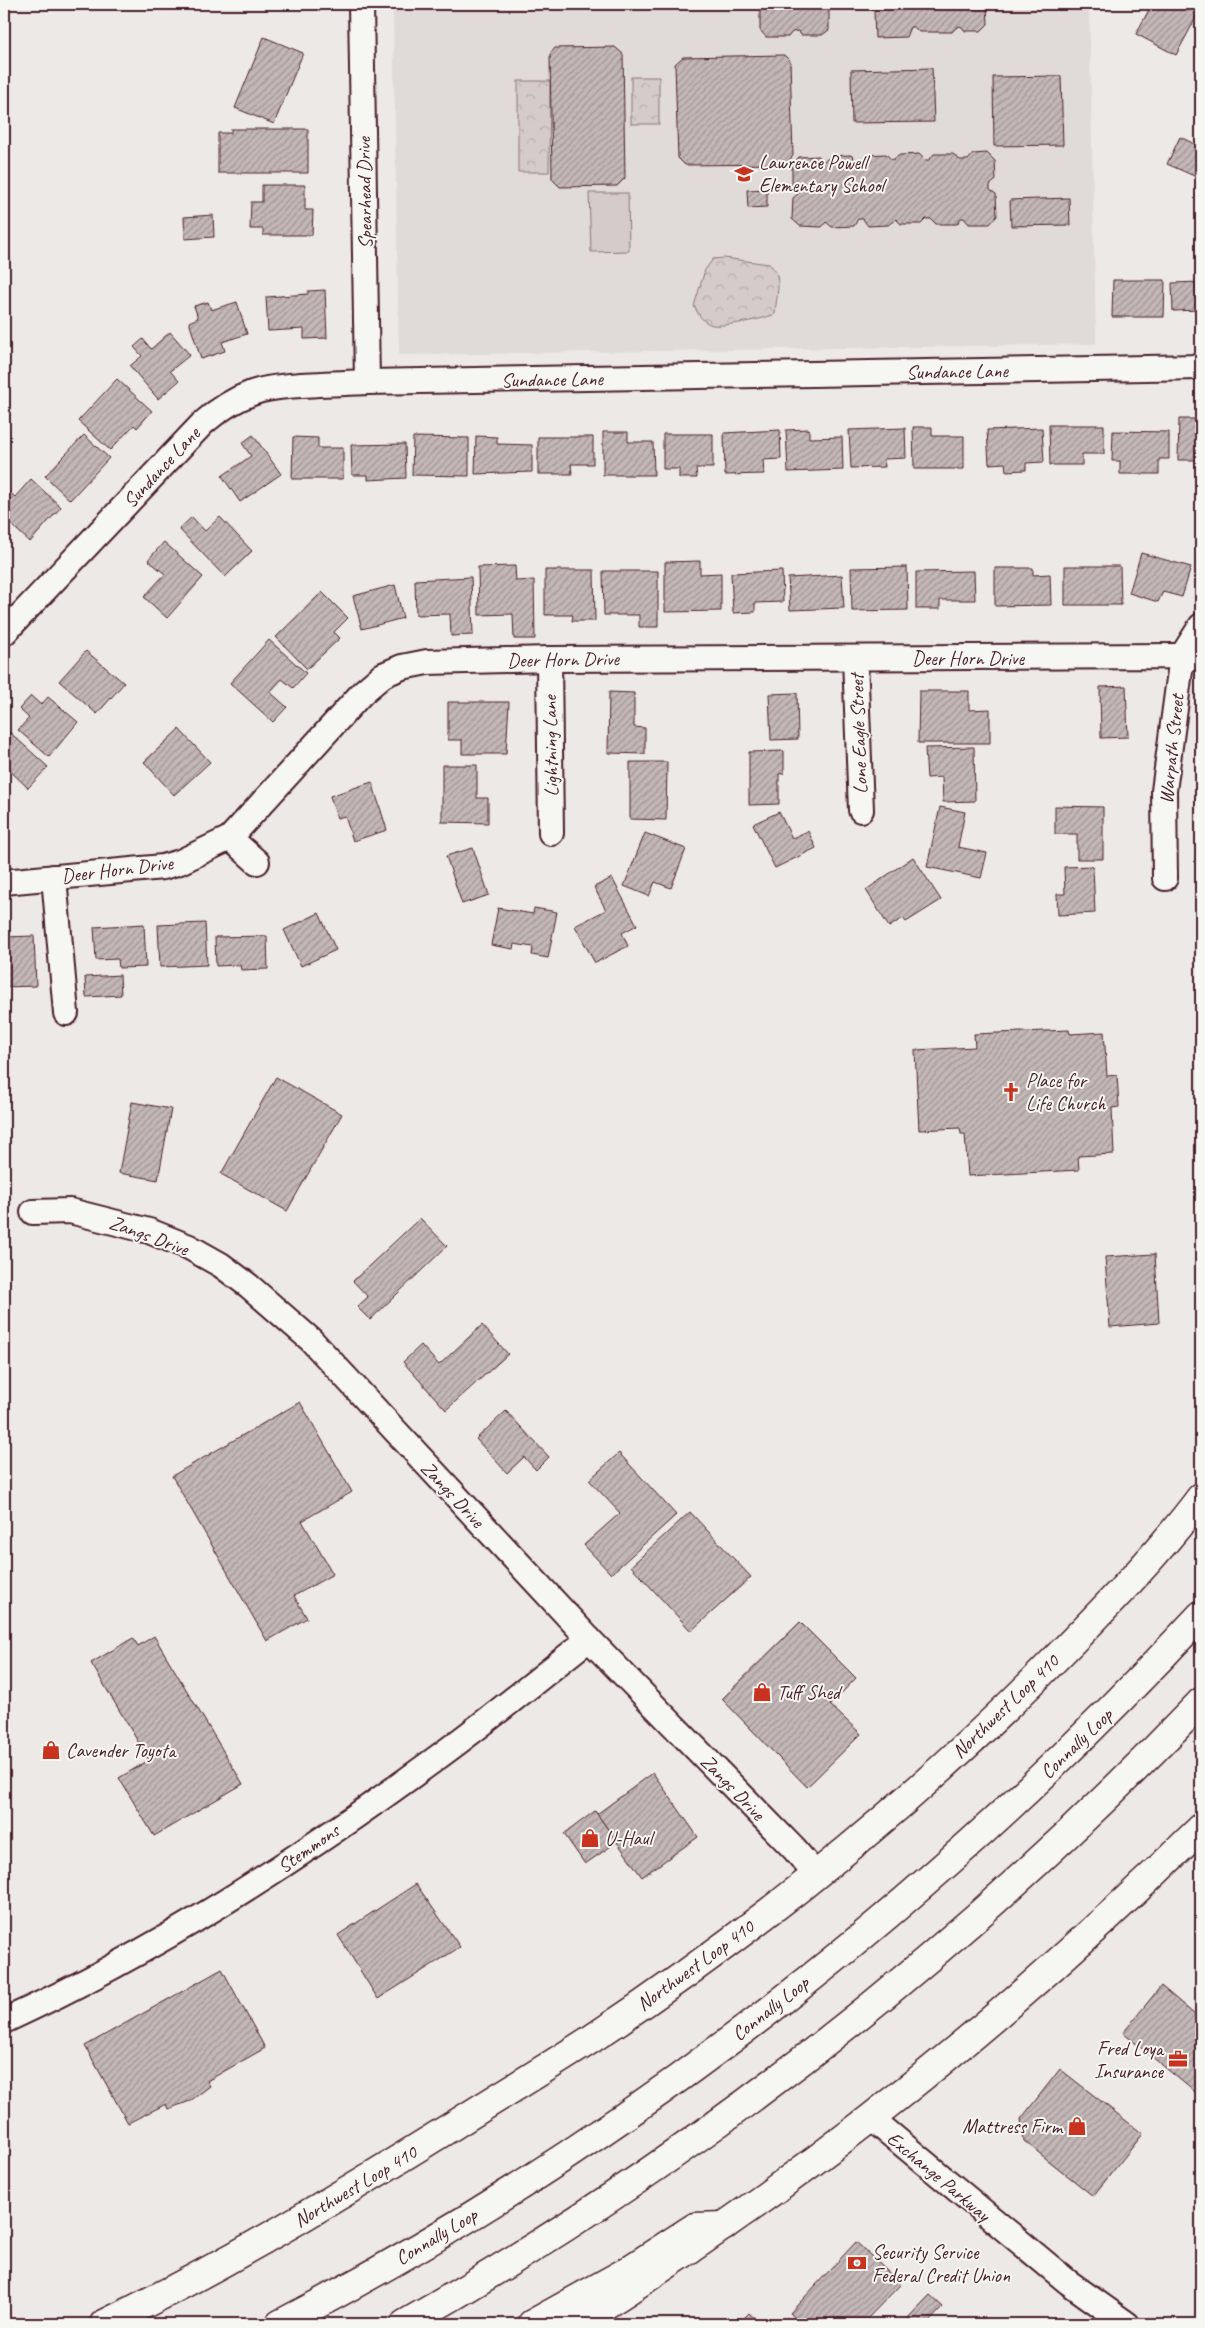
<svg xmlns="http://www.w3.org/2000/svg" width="1205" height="2328" font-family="Caveat,sans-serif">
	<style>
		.built { fill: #e0dad8 }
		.park { fill: url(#park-crowns); stroke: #8f757a }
		.garden { fill: #d4cbca; stroke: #8f757a }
		.building { fill: url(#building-hatch); stroke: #4a1f2b }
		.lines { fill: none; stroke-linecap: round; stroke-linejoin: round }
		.minor-casing { stroke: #4a1f2b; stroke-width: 28 }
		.primary-casing { stroke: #4a1f2b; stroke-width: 31 }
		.motorway-casing { stroke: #4a1f2b; stroke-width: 31 }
		.minor { stroke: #f6f6f2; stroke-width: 24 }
		.primary { stroke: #f6f6f2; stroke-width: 28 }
		.motorway { stroke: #f6f6f2; stroke-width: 28 }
		.labels { text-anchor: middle; stroke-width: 4; stroke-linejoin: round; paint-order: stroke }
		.poi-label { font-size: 20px; fill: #4a1f2b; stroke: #f6f6f2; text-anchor: start }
		.street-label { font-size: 20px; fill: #4a1f2b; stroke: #f6f6f2 }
	</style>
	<defs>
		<pattern id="park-crowns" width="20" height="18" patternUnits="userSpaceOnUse" patternTransform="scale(1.25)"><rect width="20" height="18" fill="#d4cbca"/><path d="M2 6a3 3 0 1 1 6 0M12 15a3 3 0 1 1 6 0" fill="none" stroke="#b8aeae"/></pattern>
		<pattern id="building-hatch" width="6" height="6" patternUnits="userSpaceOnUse" patternTransform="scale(1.25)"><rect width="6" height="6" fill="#c4b7b7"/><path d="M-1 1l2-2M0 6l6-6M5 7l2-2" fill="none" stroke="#a19495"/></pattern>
	</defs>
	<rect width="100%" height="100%" fill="#ece9e6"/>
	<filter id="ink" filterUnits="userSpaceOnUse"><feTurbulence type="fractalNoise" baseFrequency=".02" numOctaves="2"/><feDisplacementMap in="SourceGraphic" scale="10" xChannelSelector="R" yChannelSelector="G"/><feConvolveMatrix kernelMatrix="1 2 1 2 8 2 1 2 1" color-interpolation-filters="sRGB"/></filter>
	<g filter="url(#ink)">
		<path class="built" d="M 393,4 L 1089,4 L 1096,344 L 399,355 Z"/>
		<g class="park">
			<rect x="631" y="77" width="28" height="47"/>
			<path d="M 518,81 L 550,81 L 549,172 L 518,172 Z"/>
			<path d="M 724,258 L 769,264 C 784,275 776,297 775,314 C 766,319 722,327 713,325 C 703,323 698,314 694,306 L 705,270 L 713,259 Z"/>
		</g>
		<path class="garden" d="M 589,193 L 628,193 L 629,251 L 591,252 Z"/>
		<g class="building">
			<path d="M 764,4 L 823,4 L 829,8 L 829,30 L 822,35 L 801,35 L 798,31 L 792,32 L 788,37 L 766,37 L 760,30 L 760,9 Z"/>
			<path d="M 866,4 L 987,4 L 988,24 L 981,31 L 965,31 L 961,26 L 957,27 L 952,32 L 919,32 L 914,27 L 910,27 L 906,37 L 875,38 L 874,11 Z"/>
			<path d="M 1152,4 L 1184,4 L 1199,12 L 1176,55 L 1136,34 Z"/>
			<path d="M 264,37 L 303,53 L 274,124 L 235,108 Z"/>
			<path d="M 615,47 L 623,54 L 625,178 L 617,186 L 560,187 L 552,179 L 550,54 L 555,48 Z"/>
			<path d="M 784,55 L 790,61 L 793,156 L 785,164 L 685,165 L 678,158 L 675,64 L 683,57 Z"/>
			<path d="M 932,68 L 934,122 L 852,123 L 851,70 Z"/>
			<path d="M 1061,76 L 1063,145 L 994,146 L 993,77 Z"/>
			<path d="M 231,129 L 308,129 L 308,173 L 218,173 L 218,133 L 231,133 Z"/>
			<path d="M 1180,137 L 1201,147 L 1201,179 L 1167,164 Z"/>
			<path d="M 987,153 L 995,161 L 996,180 L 990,185 L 990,190 L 996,194 L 997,216 L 990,224 L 969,224 L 964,218 L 961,218 L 957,224 L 936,224 L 931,219 L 926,219 L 921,224 L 901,224 L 896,219 L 888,225 L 868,226 L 863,219 L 858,219 L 854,226 L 832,227 L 826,222 L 822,227 L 800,226 L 792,219 L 793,198 L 798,194 L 798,189 L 792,186 L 792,165 L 799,157 L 819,156 L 824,161 L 832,156 L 851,155 L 857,161 L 861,162 L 866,155 L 886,154 L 892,160 L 900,155 L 919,154 L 925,160 L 929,160 L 934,154 L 953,154 L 960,160 L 968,160 L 973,154 Z"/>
			<path d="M 262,185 L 305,185 L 305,210 L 313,210 L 312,235 L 263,235 L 263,229 L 250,229 L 251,202 L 262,202 Z"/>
			<path d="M 767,189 L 767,207 L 748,208 L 747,190 Z"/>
			<path d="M 1069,198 L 1070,225 L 1011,226 L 1010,200 Z"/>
			<path d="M 213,215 L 214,237 L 185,239 L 184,217 Z"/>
			<path d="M 1113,280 L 1165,280 L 1164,317 L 1112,317 Z"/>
			<path d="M 1201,282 L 1201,310 L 1173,311 L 1172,283 Z"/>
			<path d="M 325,290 L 327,338 L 304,339 L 304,329 L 268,331 L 266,297 L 308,294 L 308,291 Z"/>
			<path d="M 208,302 L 211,310 L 237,302 L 247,334 L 222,342 L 225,351 L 201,359 L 189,322 L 198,318 L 194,306 Z"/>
			<path d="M 170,332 L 190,355 L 170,371 L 179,381 L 158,399 L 130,366 L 142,356 L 134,347 L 143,339 L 151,349 Z"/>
			<path d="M 117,379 L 152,411 L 137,428 L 134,425 L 110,450 L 78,421 Z"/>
			<path d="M 1179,419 L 1201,419 L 1201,460 L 1178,460 Z"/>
			<path d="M 1049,425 L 1104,425 L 1104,454 L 1082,454 L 1082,465 L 1050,465 Z"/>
			<path d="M 913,427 L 932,427 L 932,436 L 964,436 L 964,469 L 914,469 Z"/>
			<path d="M 905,428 L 906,458 L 884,459 L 885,467 L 851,468 L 849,430 Z"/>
			<path d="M 1042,428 L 1044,462 L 1026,463 L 1026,470 L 1006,471 L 1005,463 L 989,464 L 987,430 Z"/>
			<path d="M 809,429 L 809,438 L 842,437 L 843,470 L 788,472 L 786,430 Z"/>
			<path d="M 780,430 L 781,459 L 763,460 L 764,474 L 725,475 L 724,433 Z"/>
			<path d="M 1113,431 L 1169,432 L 1169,459 L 1159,459 L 1159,474 L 1120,474 L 1120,461 L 1112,461 Z"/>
			<path d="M 603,432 L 628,432 L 628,442 L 653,442 L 654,475 L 603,475 Z"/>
			<path d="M 663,434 L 713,434 L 713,468 L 696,468 L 697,478 L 679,478 L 679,469 L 663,469 Z"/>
			<path d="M 84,435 L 109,458 L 70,500 L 45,476 Z"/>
			<path d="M 253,435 L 281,474 L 240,502 L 222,476 L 251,456 L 242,443 Z"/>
			<path d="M 476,436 L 497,437 L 497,444 L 532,445 L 532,472 L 475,474 Z"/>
			<path d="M 293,437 L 318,438 L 318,448 L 343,448 L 343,479 L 292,479 Z"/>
			<path d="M 413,437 L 469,438 L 469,476 L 412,475 Z"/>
			<path d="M 538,437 L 593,437 L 593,464 L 571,464 L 572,474 L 538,474 Z"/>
			<path d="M 405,444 L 406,478 L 368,480 L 368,475 L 352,475 L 351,445 Z"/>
			<path d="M 31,479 L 61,507 L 30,542 L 4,518 L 4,494 L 7,490 L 15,497 Z"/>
			<path d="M 192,517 L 205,531 L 220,517 L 252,551 L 225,577 L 179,529 Z"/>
			<path d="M 164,542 L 203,577 L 167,618 L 144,597 L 165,574 L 148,560 Z"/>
			<path d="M 1141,553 L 1191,567 L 1182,597 L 1163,592 L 1158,602 L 1129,593 Z"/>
			<path d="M 700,561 L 700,574 L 721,573 L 721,611 L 665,612 L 665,562 Z"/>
			<path d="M 515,566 L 516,581 L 534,580 L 535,639 L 514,639 L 513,614 L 479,615 L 478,567 Z"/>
			<path d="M 1065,566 L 1120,566 L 1121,605 L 1065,605 Z"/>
			<path d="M 907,567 L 908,610 L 852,611 L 851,568 Z"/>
			<path d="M 995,568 L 1033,568 L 1033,575 L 1050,574 L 1051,605 L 995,606 Z"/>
			<path d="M 545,570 L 594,570 L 595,621 L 572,621 L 573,615 L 545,615 Z"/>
			<path d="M 603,571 L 658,571 L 658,627 L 639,627 L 639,615 L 604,615 Z"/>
			<path d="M 782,571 L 783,602 L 755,603 L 755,612 L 733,613 L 731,573 Z"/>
			<path d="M 974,571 L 975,600 L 940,600 L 940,609 L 916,609 L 916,572 Z"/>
			<path d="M 842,575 L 844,608 L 790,610 L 788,578 Z"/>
			<path d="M 471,577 L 473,635 L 451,636 L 450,614 L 416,615 L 415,580 Z"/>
			<path d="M 395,585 L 403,618 L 362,629 L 353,596 Z"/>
			<path d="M 322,592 L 348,618 L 334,632 L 340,638 L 307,669 L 276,637 Z"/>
			<path d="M 269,640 L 306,673 L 293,688 L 282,679 L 270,692 L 287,707 L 273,722 L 230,683 Z"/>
			<path d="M 86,651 L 124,683 L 97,714 L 59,681 Z"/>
			<path d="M 1126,686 L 1128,737 L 1101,738 L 1100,687 Z"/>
			<path d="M 919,691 L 969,691 L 969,710 L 990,709 L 990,743 L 918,743 Z"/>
			<path d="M 609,692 L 634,693 L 634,727 L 645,728 L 645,754 L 608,753 Z"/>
			<path d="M 797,693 L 798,739 L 771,740 L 769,694 Z"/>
			<path d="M 31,696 L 41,705 L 48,697 L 78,722 L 49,757 L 18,730 L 29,718 L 19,709 Z"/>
			<path d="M 448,702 L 509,702 L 506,754 L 462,754 L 462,740 L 448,740 Z"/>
			<path d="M 4,727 L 48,767 L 28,788 L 4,765 Z"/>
			<path d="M 179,729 L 210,762 L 174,795 L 144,762 Z"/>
			<path d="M 974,747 L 975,801 L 943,802 L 942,777 L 927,778 L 925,748 Z"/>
			<path d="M 784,751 L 784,773 L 779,774 L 779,804 L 749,805 L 749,752 Z"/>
			<path d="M 630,762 L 667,762 L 666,820 L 630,819 Z"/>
			<path d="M 442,765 L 477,765 L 477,798 L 488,798 L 488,823 L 442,822 Z"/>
			<path d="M 372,782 L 387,830 L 353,841 L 345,816 L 337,818 L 330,796 Z"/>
			<path d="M 1055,806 L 1103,807 L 1103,859 L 1077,859 L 1077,834 L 1055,834 Z"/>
			<path d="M 940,807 L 965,812 L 958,847 L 987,853 L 981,878 L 927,867 Z"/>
			<path d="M 779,812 L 792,838 L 808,831 L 816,848 L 775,868 L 753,824 Z"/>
			<path d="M 645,833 L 686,849 L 671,888 L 655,882 L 649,896 L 624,886 Z"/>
			<path d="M 473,848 L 489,895 L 462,904 L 446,856 Z"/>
			<path d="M 913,857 L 941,900 L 906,922 L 903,918 L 889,927 L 866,890 Z"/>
			<path d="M 1093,866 L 1095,913 L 1058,915 L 1057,894 L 1065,894 L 1064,867 Z"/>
			<path d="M 612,878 L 637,925 L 622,933 L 628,946 L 595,963 L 575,926 L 606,910 L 594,887 Z"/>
			<path d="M 498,908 L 533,914 L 534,908 L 557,912 L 548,958 L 532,955 L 533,947 L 514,944 L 513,949 L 491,945 Z"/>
			<path d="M 319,913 L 336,950 L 301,966 L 284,930 Z"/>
			<path d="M 205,923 L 207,965 L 160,967 L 158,925 Z"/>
			<path d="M 144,924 L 146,967 L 119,968 L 118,959 L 96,960 L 94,927 Z"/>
			<path d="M 34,936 L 36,986 L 4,987 L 4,937 Z"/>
			<path d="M 267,936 L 268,969 L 241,970 L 240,965 L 216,966 L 215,937 Z"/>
			<path d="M 120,975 L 121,995 L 86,997 L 85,977 Z"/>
			<path d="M 1069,1030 L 1070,1034 L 1104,1032 L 1107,1076 L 1117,1075 L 1119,1107 L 1112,1108 L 1114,1154 L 1078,1156 L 1079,1170 L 968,1176 L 965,1134 L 961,1134 L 960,1128 L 919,1130 L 915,1050 L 975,1047 L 974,1034 Z"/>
			<path d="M 276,1077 L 342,1114 L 287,1211 L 221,1174 Z"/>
			<path d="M 132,1102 L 171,1109 L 158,1180 L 119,1173 Z"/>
			<path d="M 420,1218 L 447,1246 L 370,1320 L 357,1307 L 368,1297 L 353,1281 Z"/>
			<path d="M 1155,1254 L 1159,1323 L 1110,1327 L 1105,1257 Z"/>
			<path d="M 482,1325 L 508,1354 L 446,1410 L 403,1362 L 421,1345 L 439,1365 Z"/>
			<path d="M 300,1402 L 352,1492 L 302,1521 L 333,1574 L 294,1596 L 307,1618 L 267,1641 L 172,1476 Z"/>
			<path d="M 506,1411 L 549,1457 L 536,1470 L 524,1457 L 507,1473 L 476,1439 Z"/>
			<path d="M 619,1453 L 676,1515 L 611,1574 L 584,1545 L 620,1513 L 589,1480 Z"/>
			<path d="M 690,1512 L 751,1577 L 691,1631 L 631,1566 Z"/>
			<path d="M 800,1622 L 856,1678 L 830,1705 L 861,1734 L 807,1787 L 722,1699 Z"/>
			<path d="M 154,1636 L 243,1784 L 154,1836 L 119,1778 L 149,1760 L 91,1663 L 133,1638 L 138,1646 Z"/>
			<path d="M 653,1773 L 698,1837 L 642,1877 L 597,1814 Z"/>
			<path d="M 595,1811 L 617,1842 L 585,1864 L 564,1834 Z"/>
			<path d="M 416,1884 L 460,1947 L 378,1999 L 338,1935 Z"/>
			<path d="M 222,1969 L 265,2048 L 207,2081 L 210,2086 L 190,2101 L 168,2109 L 166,2104 L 128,2123 L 85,2046 Z"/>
			<path d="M 1161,1986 L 1201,2020 L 1201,2084 L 1195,2092 L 1123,2033 Z"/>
			<path d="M 1060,2069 L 1143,2134 L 1093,2196 L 1024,2141 L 1021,2119 Z"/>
			<path d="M 856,2242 L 901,2284 L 862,2324 L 802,2324 L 790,2313 Z"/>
			<path d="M 930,2295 L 943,2307 L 927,2324 L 902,2324 Z"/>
			<path d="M 749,2313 L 761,2324 L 738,2324 Z"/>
		</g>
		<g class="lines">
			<g class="minor-casing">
				<g id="minor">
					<path d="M 361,4 L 367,382"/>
					<path d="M 4,633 L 203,423 C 218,410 233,400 252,393 C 278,383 338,384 367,382 L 1201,367"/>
					<path d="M 549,659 L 551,833"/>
					<path d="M 855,659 L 861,810"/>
					<path d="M 230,838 L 257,862"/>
					<path d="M 54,877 L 66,1013"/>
					<path d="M 1165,878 L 1164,791 L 1182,656 L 1201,626"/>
					<path d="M 4,882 L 163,867 L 180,862 L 230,838 L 363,692 L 383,675 L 402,667 L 427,662 L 549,659 L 1182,656 L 1201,659"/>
					<path d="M 33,1212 L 70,1211 L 149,1231 L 189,1247 L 221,1265 L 249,1286 L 311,1340 L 589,1639 L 795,1850 L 815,1874"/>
					<path d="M 4,2021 C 157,1951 299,1859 434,1760 C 487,1722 538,1679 589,1639"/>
					<path d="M 871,2118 L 1068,2282 L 1127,2324"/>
				</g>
			</g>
			<g class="primary-casing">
				<g id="primary">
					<path d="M 104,2324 C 225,2266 340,2196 454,2125 C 500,2096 545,2069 590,2040 C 760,1927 920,1798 1062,1652 C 1111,1602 1159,1553 1201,1497"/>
					<path d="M 575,2324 C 802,2183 1011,2015 1201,1828"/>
				</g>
			</g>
			<g class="motorway-casing">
				<g id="motorway">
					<path d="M 280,2324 C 625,2145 937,1900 1201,1615"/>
					<path d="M 405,2324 C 699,2157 967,1946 1201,1702"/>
					<path d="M 532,2324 L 624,2273 L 695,2227 L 724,2226"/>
				</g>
			</g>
			<use href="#minor" class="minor"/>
			<use href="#primary" class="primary"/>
			<use href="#motorway" class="motorway"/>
		</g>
	</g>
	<defs>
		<g id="school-bare" transform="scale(1.5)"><path d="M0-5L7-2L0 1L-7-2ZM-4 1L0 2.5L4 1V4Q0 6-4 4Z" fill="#c8321e" stroke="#f6f6f2" stroke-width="2.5" paint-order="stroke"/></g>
		<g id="church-bare" transform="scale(1.5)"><path d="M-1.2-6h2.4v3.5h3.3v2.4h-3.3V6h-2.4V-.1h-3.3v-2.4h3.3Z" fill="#c8321e" stroke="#f6f6f2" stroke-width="2.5" paint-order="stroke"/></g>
		<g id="shop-bare" transform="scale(1.5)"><path d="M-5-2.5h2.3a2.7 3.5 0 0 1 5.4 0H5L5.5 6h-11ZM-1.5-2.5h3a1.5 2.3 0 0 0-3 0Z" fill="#c8321e" stroke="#f6f6f2" stroke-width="2.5" paint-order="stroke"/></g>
		<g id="office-bare" transform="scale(1.5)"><path d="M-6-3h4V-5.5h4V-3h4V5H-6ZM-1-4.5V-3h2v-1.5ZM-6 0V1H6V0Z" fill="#c8321e" stroke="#f6f6f2" stroke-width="2.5" paint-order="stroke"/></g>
		<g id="bank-bare" transform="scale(1.5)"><path d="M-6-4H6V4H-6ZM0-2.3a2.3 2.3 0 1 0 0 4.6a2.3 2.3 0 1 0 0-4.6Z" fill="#c8321e" stroke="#f6f6f2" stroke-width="2.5" paint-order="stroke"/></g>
	</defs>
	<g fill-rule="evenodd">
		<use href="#school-bare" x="744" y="174"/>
		<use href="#church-bare" x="1011" y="1092"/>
		<use href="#shop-bare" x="762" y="1692"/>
		<use href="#shop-bare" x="51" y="1750"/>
		<use href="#shop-bare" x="590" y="1838"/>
		<use href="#office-bare" x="1178" y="2059"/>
		<use href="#shop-bare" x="1077" y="2126"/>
		<use href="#bank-bare" x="857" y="2263"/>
	</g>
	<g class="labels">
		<g class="poi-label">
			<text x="759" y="169">Lawrence Powell<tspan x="759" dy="23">Elementary School</tspan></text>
			<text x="1026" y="1087">Place for<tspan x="1026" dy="23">Life Church</tspan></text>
			<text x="777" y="1699">Tuff Shed</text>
			<text x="66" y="1757">Cavender Toyota</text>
			<text x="605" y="1845">U-Haul</text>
			<text x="1163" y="2055" text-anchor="end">Fred Loya<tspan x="1163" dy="23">Insurance</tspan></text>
			<text x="1062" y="2133" text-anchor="end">Mattress Firm</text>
			<text x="872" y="2259">Security Service<tspan x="872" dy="23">Federal Credit Union</tspan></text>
		</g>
		<g class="street-label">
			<text transform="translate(364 193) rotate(-91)" y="7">Spearhead Drive</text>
			<text transform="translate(957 371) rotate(-1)" y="7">Sundance Lane</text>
			<text transform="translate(552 379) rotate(-1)" y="7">Sundance Lane</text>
			<text transform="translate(161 467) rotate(-47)" y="7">Sundance Lane</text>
			<text x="968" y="665">Deer Horn Drive</text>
			<text transform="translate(563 659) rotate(-1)" y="7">Deer Horn Drive</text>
			<text transform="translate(858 734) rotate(-92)" y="7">Lone Eagle Street</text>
			<text transform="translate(550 746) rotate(-91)" y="7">Lightning Lane</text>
			<text transform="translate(1171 749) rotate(-84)" y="7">Warpath Street</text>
			<text transform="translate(117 869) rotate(-7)" y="7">Deer Horn Drive</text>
			<text transform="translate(149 1235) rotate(20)" y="7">Zangs Drive</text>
			<text transform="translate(453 1494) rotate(47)" y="7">Zangs Drive</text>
			<text transform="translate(1005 1706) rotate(-44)" y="7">Northwest Loop 410</text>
			<text transform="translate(1076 1743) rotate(-44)" y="7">Connally Loop</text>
			<text transform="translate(733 1787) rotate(46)" y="7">Zangs Drive</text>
			<text transform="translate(308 1848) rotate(-35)" y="7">Stemmons</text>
			<text transform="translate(695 1965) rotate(-36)" y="7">Northwest Loop 410</text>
			<text transform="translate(770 2008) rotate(-38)" y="7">Connally Loop</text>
			<text transform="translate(939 2176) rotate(40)" y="7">Exchange Parkway</text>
			<text transform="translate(355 2186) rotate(-31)" y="7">Northwest Loop 410</text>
			<text transform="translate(436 2236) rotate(-31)" y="7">Connally Loop</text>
		</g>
	</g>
	<rect width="1205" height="2328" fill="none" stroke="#f6f6f2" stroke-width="20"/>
	<rect x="10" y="10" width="1185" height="2308" fill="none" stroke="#4a1f2b" stroke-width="2" filter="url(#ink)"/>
</svg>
